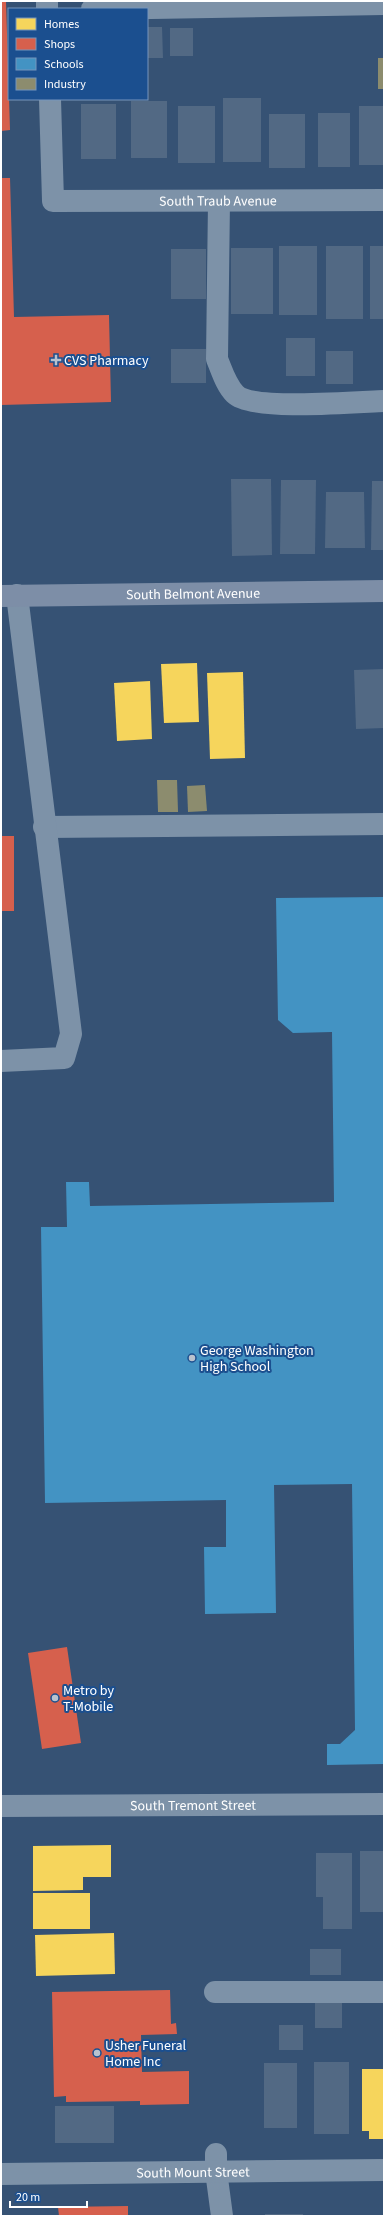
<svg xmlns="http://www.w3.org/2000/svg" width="385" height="2217" font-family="'Source Sans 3',sans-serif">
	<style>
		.homes { fill: #f6d55c }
		.shops { fill: #d6604d }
		.schools { fill: #4393c3 }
		.industry { fill: #8c8c6e }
		.building { fill: #526984 }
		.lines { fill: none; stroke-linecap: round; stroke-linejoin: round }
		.minor { stroke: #7d92a8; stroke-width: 22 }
		.major { stroke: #7d8ea7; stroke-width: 22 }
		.poi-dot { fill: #b9c2ce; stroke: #1b4f8f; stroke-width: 1.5 }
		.labels { text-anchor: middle; stroke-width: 4; stroke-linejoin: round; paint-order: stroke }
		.street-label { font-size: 14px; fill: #fff; stroke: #1b4f8f }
		.poi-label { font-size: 14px; fill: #fff; stroke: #1b4f8f; text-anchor: start }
	</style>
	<rect width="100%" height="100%" fill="#365274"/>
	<g class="homes">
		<path d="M 197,663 L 199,722 L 164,723 L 161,664 Z"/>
		<path d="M 243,672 L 245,758 L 210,759 L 207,673 Z"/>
		<path d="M 150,681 L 152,739 L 117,741 L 114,683 Z"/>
		<path d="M 111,1845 L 111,1877 L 83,1877 L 83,1890 L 33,1891 L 33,1846 Z"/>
		<rect x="33" y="1893" width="57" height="36"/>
		<path d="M 114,1933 L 115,1974 L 36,1976 L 35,1935 Z"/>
		<path d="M 362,2069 L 384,2069 L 384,2139 L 369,2139 L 369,2131 L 362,2131 Z"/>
	</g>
	<g class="shops">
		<path d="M 1,1 L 6,1 L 10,130 L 1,131 Z"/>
		<path d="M 1,178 L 10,178 L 14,317 L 109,315 L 111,402 L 1,405 Z"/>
		<rect x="1" y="836" width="13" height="75"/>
		<path d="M 67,1647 L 81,1743 L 42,1749 L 28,1653 Z"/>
		<path d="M 170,1990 L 171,2024 L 176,2023 L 177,2034 L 141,2035 L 142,2072 L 189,2071 L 189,2104 L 140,2105 L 140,2101 L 66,2102 L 66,2096 L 54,2097 L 52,1992 Z"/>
		<path d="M 128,2206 L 128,2216 L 59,2216 L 58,2207 Z"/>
	</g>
	<path class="schools" d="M 384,897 L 384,1764 L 327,1765 L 327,1744 L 340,1744 L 355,1730 L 352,1484 L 274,1485 L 276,1613 L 205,1614 L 204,1547 L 226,1547 L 226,1500 L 45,1503 L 41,1227 L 67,1227 L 66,1182 L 89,1182 L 90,1206 L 334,1202 L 332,1032 L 293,1033 L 278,1020 L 276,898 Z"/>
	<g class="industry">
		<rect x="378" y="58" width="6" height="31"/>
		<path d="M 157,780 L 177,780 L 178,812 L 158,812 Z"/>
		<path d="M 205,785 L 207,811 L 188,812 L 187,786 Z"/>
	</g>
	<g class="building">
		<path d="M 147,27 L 162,27 L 163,58 L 147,58 Z"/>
		<rect x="170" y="28" width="23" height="28"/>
		<rect x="223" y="98" width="38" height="64"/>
		<rect x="131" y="101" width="36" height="57"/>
		<rect x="81" y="104" width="35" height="55"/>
		<rect x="178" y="106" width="37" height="57"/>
		<rect x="359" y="106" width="25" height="59"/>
		<rect x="318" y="113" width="32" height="54"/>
		<rect x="269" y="114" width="36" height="54"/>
		<rect x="279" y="246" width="38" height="69"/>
		<rect x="326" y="246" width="37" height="73"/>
		<rect x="370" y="246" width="14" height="73"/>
		<rect x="231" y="248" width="42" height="66"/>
		<rect x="171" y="249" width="35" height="50"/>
		<rect x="286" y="338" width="29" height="38"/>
		<rect x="171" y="349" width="35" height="34"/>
		<rect x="326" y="351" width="27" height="33"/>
		<path d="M 231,479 L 271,479 L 272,555 L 232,556 Z"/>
		<path d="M 281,480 L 316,480 L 315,554 L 280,554 Z"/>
		<path d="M 372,481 L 384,481 L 384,550 L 371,550 Z"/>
		<path d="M 326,492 L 364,492 L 365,548 L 325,548 Z"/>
		<path d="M 384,669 L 384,728 L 356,729 L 354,670 Z"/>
		<rect x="360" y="1851" width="24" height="61"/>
		<path d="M 316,1853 L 352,1853 L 352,1929 L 323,1929 L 323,1897 L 316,1897 Z"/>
		<rect x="310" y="1949" width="31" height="26"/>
		<rect x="315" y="2003" width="27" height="25"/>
		<rect x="279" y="2025" width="24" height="25"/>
		<rect x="314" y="2062" width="35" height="72"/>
		<rect x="264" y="2063" width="33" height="65"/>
		<rect x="55" y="2106" width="59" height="37"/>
		<rect x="265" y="2214" width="38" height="2"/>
	</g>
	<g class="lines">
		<g class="minor">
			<path d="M 47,1 L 47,9"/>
			<path d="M 92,9 L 384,4"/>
			<path id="s1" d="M 50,99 L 53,201 L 384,200"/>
			<path d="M 219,201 L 217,359 C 222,371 226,385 235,394 C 251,411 358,402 384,401"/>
			<path d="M 44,827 L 384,824"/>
			<path d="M 1,1061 L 64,1058 L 71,1034 L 17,595"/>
			<path id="s2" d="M 1,1806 L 384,1804"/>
			<path d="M 215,1992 L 384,1992"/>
			<path d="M 216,2154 L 216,2171 L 222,2216"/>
			<path id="s3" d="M 1,2174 L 384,2170"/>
		</g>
		<path class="major" id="s4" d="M 1,596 L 384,591"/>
	</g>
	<g class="poi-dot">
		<path d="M54 354h4v4h4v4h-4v4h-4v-4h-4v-4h4z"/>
		<circle cx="192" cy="1358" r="4"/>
		<circle cx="55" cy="1698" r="4"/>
		<circle cx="97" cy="2053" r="4"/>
	</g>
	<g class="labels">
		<g class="street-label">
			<text dy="5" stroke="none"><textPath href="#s1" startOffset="267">South Traub Avenue</textPath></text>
			<text dy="5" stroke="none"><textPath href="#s4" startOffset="192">South Belmont Avenue</textPath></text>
			<text dy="5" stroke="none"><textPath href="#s2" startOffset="192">South Tremont Street</textPath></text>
			<text dy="5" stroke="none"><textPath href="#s3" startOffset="192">South Mount Street</textPath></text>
		</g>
		<g class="poi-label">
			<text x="64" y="365">CVS Pharmacy</text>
			<text x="200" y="1355">George Washington<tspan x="200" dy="16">High School</tspan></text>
			<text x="63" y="1695">Metro by<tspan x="63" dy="16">T-Mobile</tspan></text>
			<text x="105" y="2050">Usher Funeral<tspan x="105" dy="16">Home Inc</tspan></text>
		</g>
	</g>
	<rect width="385" height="2217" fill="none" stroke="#ffffff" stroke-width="4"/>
	<rect x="8" y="8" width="140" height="92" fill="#1b4f8f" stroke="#7695bc"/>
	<rect x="16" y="18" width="20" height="12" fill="#f6d55c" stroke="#7695bc"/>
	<text x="44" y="28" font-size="12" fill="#ffffff">Homes</text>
	<rect x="16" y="38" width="20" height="12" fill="#d6604d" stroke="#7695bc"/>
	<text x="44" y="48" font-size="12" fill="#ffffff">Shops</text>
	<rect x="16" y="58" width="20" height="12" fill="#4393c3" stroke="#7695bc"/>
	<text x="44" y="68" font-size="12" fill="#ffffff">Schools</text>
	<rect x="16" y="78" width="20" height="12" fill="#8c8c6e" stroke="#7695bc"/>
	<text x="44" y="88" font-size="12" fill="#ffffff">Industry</text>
	<path d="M10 2201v6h77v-6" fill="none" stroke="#ffffff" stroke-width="2"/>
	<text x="16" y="2201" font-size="12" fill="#ffffff" stroke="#1b4f8f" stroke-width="3" paint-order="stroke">20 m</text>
</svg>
